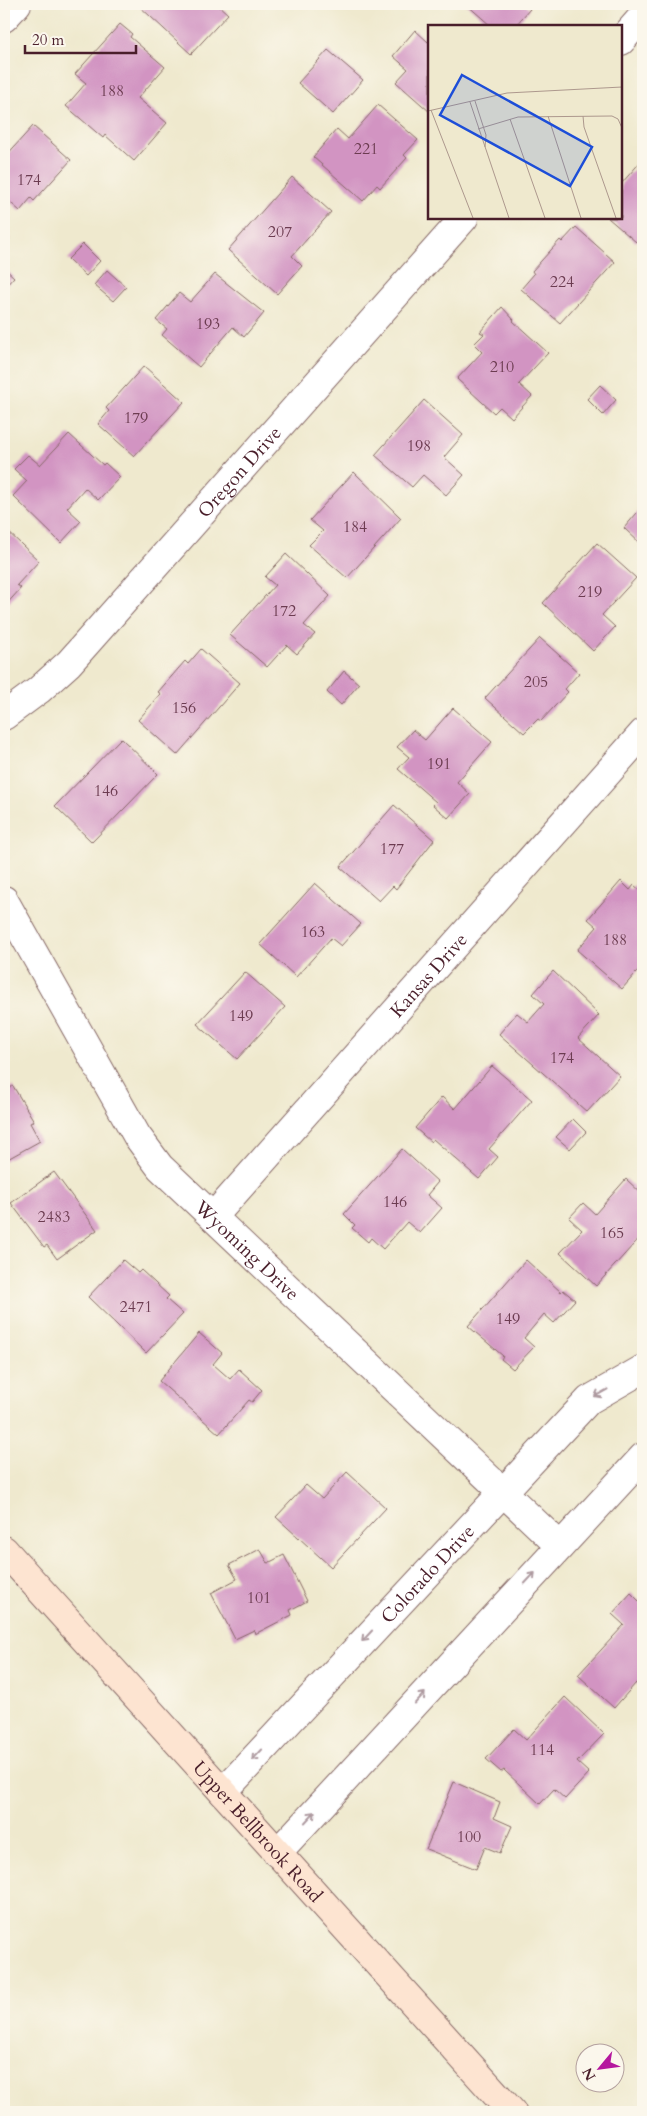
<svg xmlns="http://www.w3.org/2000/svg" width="647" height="2116" font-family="Cardo,serif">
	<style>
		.building { fill: #d294c2 }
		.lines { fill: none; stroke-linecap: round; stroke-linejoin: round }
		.minor-casing { stroke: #846664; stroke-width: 30 }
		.secondary-casing { stroke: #846664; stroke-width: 30 }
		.minor { stroke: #fff; stroke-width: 28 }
		.secondary { stroke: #fde4d1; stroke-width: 28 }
		.oneway { stroke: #ae9aa0 }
		.labels { text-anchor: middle; stroke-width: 4; stroke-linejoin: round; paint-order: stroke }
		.number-label { font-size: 16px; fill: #6c3c51 }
		.street-label { font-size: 19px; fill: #4a1f2b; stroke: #fbf7ec }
		.inset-road { fill: none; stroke: #ad988d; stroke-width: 1 }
		.view { fill: #1d4ed8; fill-opacity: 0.15; stroke: #1d4ed8; stroke-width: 2.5 }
		.inset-edge { fill: none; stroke: #4a1f2b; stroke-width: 2.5 }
	</style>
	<rect width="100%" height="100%" fill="#fbf7ec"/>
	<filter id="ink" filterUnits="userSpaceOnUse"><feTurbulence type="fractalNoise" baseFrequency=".02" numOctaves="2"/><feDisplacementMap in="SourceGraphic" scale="10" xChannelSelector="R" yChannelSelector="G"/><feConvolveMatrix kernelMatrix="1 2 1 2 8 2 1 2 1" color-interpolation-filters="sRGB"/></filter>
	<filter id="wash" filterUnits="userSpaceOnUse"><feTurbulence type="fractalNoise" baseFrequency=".0096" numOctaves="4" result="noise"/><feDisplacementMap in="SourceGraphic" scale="20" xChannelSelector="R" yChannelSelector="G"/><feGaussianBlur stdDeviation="1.12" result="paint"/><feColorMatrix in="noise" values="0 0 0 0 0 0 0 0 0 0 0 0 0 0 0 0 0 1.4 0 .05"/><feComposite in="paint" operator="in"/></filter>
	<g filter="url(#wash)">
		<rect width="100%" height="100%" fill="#efe9ce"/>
		<g id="blocks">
			<g class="building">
				<path d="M 137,4 L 217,4 L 228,14 L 191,54 Z"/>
				<path d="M 466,4 L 524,4 L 530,9 L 515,26 L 491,26 Z"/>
				<path d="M 120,24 L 132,34 L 130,37 L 165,67 L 138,98 L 167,123 L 134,161 L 105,135 L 103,138 L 66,106 L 86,83 L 75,74 Z"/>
				<path d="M 415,30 L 428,42 L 430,40 L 430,112 L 396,82 L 408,69 L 393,56 Z"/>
				<path d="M 328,50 L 363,80 L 333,114 L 298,83 Z"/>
				<path d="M 378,105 L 418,140 L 404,155 L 407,158 L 380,188 L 377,185 L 363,201 L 313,157 L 337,129 L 348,139 Z"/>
				<path d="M 33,126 L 71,160 L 34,201 L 31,198 L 20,211 L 4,197 L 4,158 Z"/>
				<path d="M 643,159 L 643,233 L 636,242 L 608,218 L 621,218 L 621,184 Z"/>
				<path d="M 292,177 L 331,212 L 292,256 L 302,266 L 277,294 L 228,250 Z"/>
				<path d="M 576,227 L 615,262 L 560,323 L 521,289 L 534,274 L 532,271 L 560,240 L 562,242 Z"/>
				<path d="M 4,233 L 10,238 L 4,245 Z"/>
				<path d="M 83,244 L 100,261 L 86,276 L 68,259 Z"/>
				<path d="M 4,268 L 14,277 L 4,288 Z"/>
				<path d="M 107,270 L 126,287 L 113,301 L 94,285 Z"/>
				<path d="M 215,274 L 264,313 L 244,337 L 233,327 L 199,367 L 162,335 L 167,329 L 156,320 L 179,293 L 190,302 Z"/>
				<path d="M 502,307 L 514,320 L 513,321 L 548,353 L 519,384 L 532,396 L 512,418 L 500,407 L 494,413 L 457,379 L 482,352 L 474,344 L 484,334 L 480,332 Z"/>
				<path d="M 144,366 L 184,402 L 134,456 L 98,424 L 109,411 L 106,408 Z"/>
				<path d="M 600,385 L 616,400 L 603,415 L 587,399 Z"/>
				<path d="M 424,400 L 463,435 L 444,457 L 464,475 L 446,495 L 423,475 L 412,487 L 375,455 Z"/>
				<path d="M 69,434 L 103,465 L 105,463 L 120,477 L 98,500 L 85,488 L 67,508 L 81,521 L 61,543 L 13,496 L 27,481 L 14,469 L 28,455 L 40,465 Z"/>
				<path d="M 354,472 L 401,518 L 347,578 L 309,545 L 323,531 L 310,520 Z"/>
				<path d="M 643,506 L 643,546 L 624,528 Z"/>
				<path d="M 4,528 L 39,561 L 17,585 L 21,588 L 4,607 Z"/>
				<path d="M 597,543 L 636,578 L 602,615 L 615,627 L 593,651 L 543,603 Z"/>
				<path d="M 286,554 L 330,596 L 304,625 L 315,634 L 297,654 L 287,645 L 267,667 L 230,635 L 275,585 L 265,577 Z"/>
				<path d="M 540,638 L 579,673 L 565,689 L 568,692 L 541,721 L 538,719 L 524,733 L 485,698 Z"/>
				<path d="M 201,649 L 240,683 L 177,755 L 138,720 L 161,694 L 158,692 L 185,661 L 188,664 Z"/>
				<path d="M 344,671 L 359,684 L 341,705 L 327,692 Z"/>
				<path d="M 453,708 L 492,742 L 457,782 L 470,794 L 448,818 L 433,805 L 436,802 L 398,769 L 409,757 L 397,747 L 413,730 L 425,740 Z"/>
				<path d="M 121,738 L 158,774 L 92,842 L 55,806 Z"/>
				<path d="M 394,805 L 434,840 L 396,889 L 393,886 L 379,901 L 340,867 Z"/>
				<path d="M 621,881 L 630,890 L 634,885 L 643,893 L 643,967 L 642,966 L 622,989 L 577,950 L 597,927 L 588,919 Z"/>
				<path d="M 315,883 L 361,924 L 341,946 L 331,938 L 296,977 L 260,944 Z"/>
				<path d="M 553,971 L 599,1015 L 578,1038 L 620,1076 L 587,1112 L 499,1034 L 517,1013 L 528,1022 L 544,1004 L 533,994 Z"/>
				<path d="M 245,972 L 285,1007 L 237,1059 L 197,1024 Z"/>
				<path d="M 492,1066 L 532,1100 L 489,1149 L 498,1157 L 479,1179 L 433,1139 L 431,1142 L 415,1128 L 442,1097 L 455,1109 Z"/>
				<path d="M 4,1078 L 10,1088 L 13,1086 L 34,1121 L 30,1123 L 40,1141 L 4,1161 Z"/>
				<path d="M 573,1119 L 586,1132 L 570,1149 L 556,1137 Z"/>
				<path d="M 402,1149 L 438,1182 L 427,1195 L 442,1208 L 420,1233 L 407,1222 L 383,1249 L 371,1238 L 368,1242 L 352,1228 L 355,1225 L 344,1214 Z"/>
				<path d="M 54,1172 L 97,1230 L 57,1259 L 47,1245 L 44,1247 L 11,1203 Z"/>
				<path d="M 626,1179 L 643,1195 L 643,1234 L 596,1286 L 560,1253 L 582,1230 L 569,1218 L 583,1203 L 595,1214 Z"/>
				<path d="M 123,1260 L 138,1273 L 141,1270 L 169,1296 L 166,1299 L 183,1314 L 146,1353 L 88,1297 Z"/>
				<path d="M 526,1260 L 561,1292 L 563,1290 L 575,1300 L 554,1323 L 544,1314 L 524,1338 L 534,1347 L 513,1369 L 501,1359 L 503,1356 L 468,1326 Z"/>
				<path d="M 199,1333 L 222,1353 L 213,1364 L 230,1379 L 239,1369 L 262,1390 L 252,1402 L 249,1400 L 219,1434 L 159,1381 Z"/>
				<path d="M 347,1472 L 386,1508 L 331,1567 L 276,1517 L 306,1485 L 322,1499 Z"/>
				<path d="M 260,1549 L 268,1563 L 284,1555 L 307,1601 L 290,1610 L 292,1615 L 255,1634 L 254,1630 L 235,1639 L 211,1593 L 237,1579 L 229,1565 Z"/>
				<path d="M 631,1593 L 643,1605 L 643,1689 L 636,1683 L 614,1708 L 578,1675 L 624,1625 L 612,1614 Z"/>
				<path d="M 565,1697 L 604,1734 L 577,1762 L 589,1773 L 565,1799 L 554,1789 L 540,1804 L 504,1770 L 501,1772 L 486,1759 L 514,1729 L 526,1740 Z"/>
				<path d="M 454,1782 L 500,1802 L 494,1818 L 512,1826 L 500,1853 L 485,1847 L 476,1869 L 426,1849 Z"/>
			</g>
		</g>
	</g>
	<g filter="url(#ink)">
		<use href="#blocks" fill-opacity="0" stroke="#846664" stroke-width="1"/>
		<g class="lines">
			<g class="minor-casing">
				<g id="minor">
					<path d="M 4,18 L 17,4"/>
					<path d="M 621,41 L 643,16"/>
					<path id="s1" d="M 4,716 L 39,690 L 69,663 L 464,218"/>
					<path id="s2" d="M 4,900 L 137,1136 L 160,1167 L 560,1546"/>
					<path id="s3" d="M 213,1217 L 643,733"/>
					<path id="s4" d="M 223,1792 L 589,1400 L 643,1369"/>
					<path d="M 277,1853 L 643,1457"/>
				</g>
			</g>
			<g class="secondary-casing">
				<g id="secondary">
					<path id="s5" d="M 4,1550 L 512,2112"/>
				</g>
			</g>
			<use href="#minor" class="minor"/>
			<use href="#secondary" class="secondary"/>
		</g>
		<defs><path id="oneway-shaft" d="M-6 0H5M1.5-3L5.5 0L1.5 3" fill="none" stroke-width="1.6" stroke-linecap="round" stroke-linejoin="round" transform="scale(1.25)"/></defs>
		<g class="oneway">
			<use href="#oneway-shaft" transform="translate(601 1393) rotate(151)"/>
			<use href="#oneway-shaft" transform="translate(530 1578) rotate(-47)"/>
			<use href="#oneway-shaft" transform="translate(367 1636) rotate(133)"/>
			<use href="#oneway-shaft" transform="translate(420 1698) rotate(-47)"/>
			<use href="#oneway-shaft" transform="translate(257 1755) rotate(133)"/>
			<use href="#oneway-shaft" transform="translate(310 1817) rotate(-47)"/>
		</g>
	</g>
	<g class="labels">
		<g class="number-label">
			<text x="112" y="96">188</text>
			<text x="366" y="154">221</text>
			<text x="29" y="185">174</text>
			<text x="280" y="237">207</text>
			<text x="562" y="287">224</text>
			<text x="208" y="329">193</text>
			<text x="502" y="372">210</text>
			<text x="136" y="423">179</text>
			<text x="419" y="451">198</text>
			<text x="355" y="532">184</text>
			<text x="590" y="597">219</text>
			<text x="284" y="616">172</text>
			<text x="536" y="687">205</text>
			<text x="184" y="713">156</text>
			<text x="439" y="769">191</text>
			<text x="106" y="796">146</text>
			<text x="392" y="854">177</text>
			<text x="313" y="937">163</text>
			<text x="615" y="945">188</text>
			<text x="241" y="1021">149</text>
			<text x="562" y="1063">174</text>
			<text x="395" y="1207">146</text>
			<text x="54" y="1222">2483</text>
			<text x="612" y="1238">165</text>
			<text x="136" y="1312">2471</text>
			<text x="508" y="1324">149</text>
			<text x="259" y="1603">101</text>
			<text x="542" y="1755">114</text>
			<text x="469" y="1842">100</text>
		</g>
		<g class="street-label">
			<text dy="7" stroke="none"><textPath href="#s1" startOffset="340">Oregon Drive</textPath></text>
			<text dy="7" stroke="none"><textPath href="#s3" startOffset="324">Kansas Drive</textPath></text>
			<text dy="7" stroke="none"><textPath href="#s2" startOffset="430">Wyoming Drive</textPath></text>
			<text dy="7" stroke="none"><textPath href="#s4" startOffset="299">Colorado Drive</textPath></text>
			<text dy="7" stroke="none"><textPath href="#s5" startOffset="379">Upper Bellbrook Road</textPath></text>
		</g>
	</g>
	<g transform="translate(428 25)">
		<rect width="194" height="194" fill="#efe9ce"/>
		<path class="inset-road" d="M 47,76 L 58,110 L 57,122M 42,77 L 81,193M 3,85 L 45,193M 0,86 L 79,68 L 194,62M 120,91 L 153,193M 155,91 L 156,102 L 188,193M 82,94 L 117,193M 50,104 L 90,92 L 184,91 L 190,94 L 194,103"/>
		<path class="view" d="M 34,50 L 164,122 L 142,161 L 12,90 Z"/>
		<rect width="194" height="194" class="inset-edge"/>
	</g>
	<rect width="647" height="2116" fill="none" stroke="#fbf7ec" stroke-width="20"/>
	<g transform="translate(600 2068) rotate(241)"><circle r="24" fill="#fbf7ec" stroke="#b4a19f"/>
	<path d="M0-4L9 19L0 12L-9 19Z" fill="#b5179e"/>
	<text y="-8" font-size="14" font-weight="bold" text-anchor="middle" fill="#4a1f2b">N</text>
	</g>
	<path d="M25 45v8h111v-8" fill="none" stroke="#4a1f2b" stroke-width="2.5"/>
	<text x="32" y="45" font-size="15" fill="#4a1f2b" stroke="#fbf7ec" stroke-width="4" paint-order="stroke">20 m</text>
</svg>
